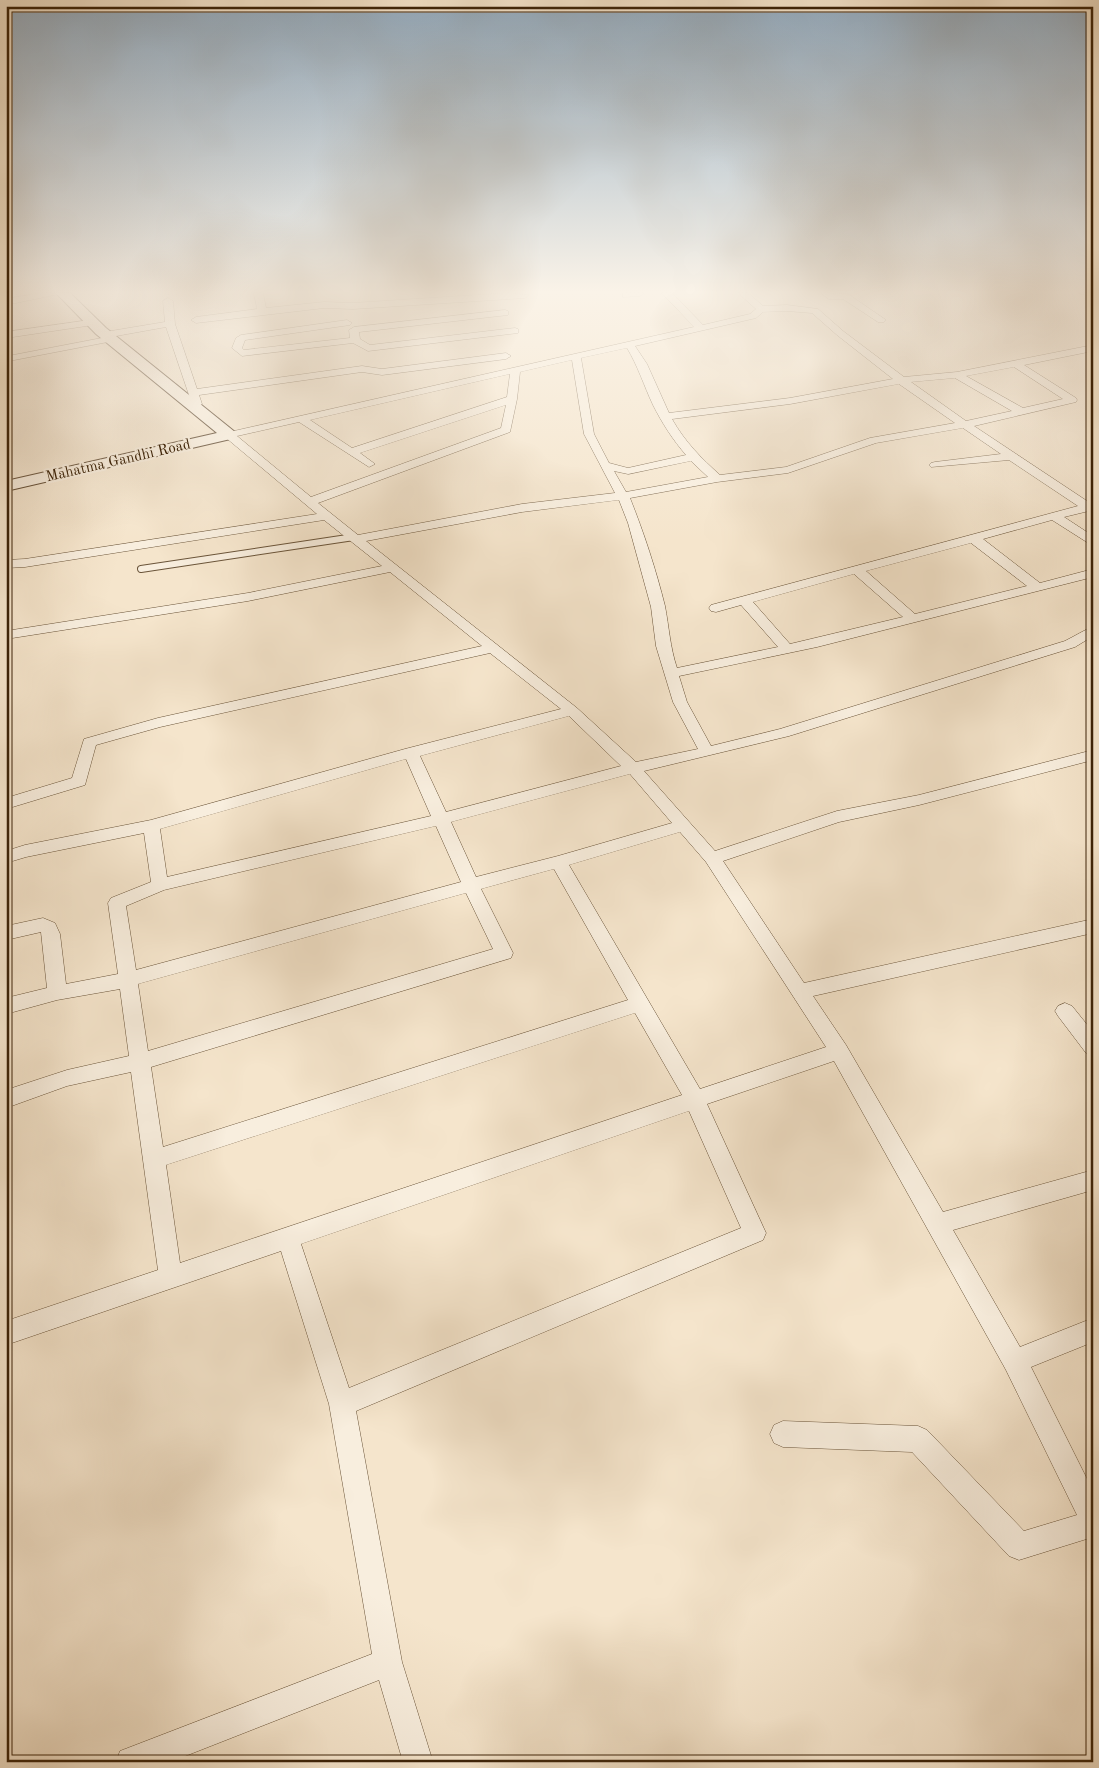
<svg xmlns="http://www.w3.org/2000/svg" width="1099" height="1768" font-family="'Old Standard TT',serif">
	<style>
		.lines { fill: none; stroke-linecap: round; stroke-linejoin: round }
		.lane-far1-casing { stroke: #6a5439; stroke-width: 6 }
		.lane-casing { stroke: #6a5439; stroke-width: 8 }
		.street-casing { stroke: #6a5439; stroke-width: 1 }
		.secondary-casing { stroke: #3c2308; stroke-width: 2 }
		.lane-far1 { stroke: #f8eede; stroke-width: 5 }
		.lane { stroke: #f8eede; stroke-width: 6 }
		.street { fill: #f8eede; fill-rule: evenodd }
		.secondary { fill: #f8eede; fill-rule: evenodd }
		.rail-casing { stroke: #3c2308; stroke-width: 3 }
		.rail { stroke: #f8eede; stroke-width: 2; stroke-dasharray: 6; stroke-linecap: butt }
		.labels { text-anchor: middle; stroke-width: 4.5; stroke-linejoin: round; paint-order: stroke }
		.far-street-label { font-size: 15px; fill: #3c2308; stroke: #f8eede }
	</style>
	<rect width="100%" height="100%" fill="#f5e5cc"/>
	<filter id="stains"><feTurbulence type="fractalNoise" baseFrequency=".004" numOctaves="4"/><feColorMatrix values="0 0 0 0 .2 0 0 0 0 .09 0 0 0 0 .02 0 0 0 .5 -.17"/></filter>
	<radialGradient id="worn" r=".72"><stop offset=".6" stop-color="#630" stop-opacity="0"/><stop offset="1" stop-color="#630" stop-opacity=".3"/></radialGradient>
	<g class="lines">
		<g class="lane-far1-casing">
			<path id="lane-far1" d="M 6,359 L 110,339"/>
		</g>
		<g class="lane-casing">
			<path id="lane" d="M 141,569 L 354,537"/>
		</g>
		<g class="street-casing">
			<g id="street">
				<path d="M 41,293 L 64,293 L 6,305 L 6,299 Z"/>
				<path d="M 254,293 L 263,293 L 266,308 L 324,302 L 353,303 L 507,293 L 529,295 L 525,298 L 353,309 L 324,308 L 196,323 L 191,320 L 196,317 L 257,309 Z"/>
				<path d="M 623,293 L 644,293 L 640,296 L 623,297 Z"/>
				<path d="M 662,293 L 672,293 L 703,325 L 750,314 L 756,309 L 738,293 L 748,293 L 763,306 L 787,305 L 818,309 L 843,331 L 904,377 L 957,372 L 1093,345 L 1093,351 L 1024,365 L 1076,398 L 1077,400 L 1076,402 L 974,426 L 1090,503 L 1093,502 L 1093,510 L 1064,517 L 1093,536 L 1093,546 L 1052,520 L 983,539 L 1040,583 L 1093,569 L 1093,577 L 817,647 L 679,676 L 687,702 L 711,746 L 780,729 L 1065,641 L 1093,626 L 1093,636 L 1075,647 L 789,736 L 644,771 L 715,851 L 837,811 L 919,795 L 1093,750 L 1093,760 L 919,805 L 839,822 L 723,861 L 804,983 L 1093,919 L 1093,933 L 813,996 L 846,1045 L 943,1212 L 1093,1170 L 1093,1190 L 953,1230 L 1020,1347 L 1093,1318 L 1093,1342 L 1031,1367 L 1093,1491 L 1093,1537 L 1019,1560 L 1009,1556 L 912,1452 L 783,1447 L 774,1443 L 770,1434 L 774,1425 L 783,1421 L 918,1426 L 927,1430 L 1024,1531 L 1077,1515 L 1006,1370 L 834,1061 L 707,1104 L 766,1233 L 763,1240 L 356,1411 L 402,1662 L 433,1762 L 403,1762 L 379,1680 L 170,1762 L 116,1762 L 120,1751 L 372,1654 L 329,1404 L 281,1251 L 6,1345 L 6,1321 L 158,1270 L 131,1072 L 67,1086 L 6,1108 L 6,1090 L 67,1070 L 129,1056 L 120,989 L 57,1000 L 6,1014 L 6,998 L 47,988 L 41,932 L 6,940 L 6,926 L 43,918 L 55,923 L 60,934 L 66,984 L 118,974 L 108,903 L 111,898 L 151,882 L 144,833 L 26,857 L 6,863 L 6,851 L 25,845 L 151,820 L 405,749 L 561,709 L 490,653 L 160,727 L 96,745 L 85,785 L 6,809 L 6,798 L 72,778 L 84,739 L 158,718 L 482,646 L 390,572 L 248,601 L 6,639 L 6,631 L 248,593 L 382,566 L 324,520 L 25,567 L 6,568 L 6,560 L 25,559 L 317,514 L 225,437 L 224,435 L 225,433 L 694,327 ZM 787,311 L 812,313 L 837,335 L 893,379 L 790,398 L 669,413 L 647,364 L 635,346 L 756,318 L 763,312 ZM 627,348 C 638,366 644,386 653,405 C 662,423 673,440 686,455 L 628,468 L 609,463 L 594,434 L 581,358 ZM 572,360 L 584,434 L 615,493 L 522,504 L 358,535 L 318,503 L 510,432 L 517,399 L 520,372 ZM 1014,367 L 1063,399 L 1023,408 L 966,376 ZM 510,374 L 507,397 L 352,448 L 310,420 ZM 955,378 L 1012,411 L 966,421 L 911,382 ZM 899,384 L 955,423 L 870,438 L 786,467 L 720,475 C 701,458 685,442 672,419 L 790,404 ZM 506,405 L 501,428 L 311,497 L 237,436 L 299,422 L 369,467 L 375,464 L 360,453 ZM 963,428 L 1001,454 L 935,462 L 931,463 L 929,465 L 931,467 L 1009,460 L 1078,506 L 711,605 L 709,608 L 711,611 L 716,612 L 741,605 L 778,647 L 677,668 C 670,647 669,627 665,606 C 656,570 644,533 630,498 L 717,482 L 788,473 L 876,443 ZM 691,461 L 708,477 L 626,492 L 614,471 L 628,474 ZM 619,500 L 628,523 L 651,607 L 656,646 L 673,702 L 698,749 L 636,762 L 577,708 L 366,541 L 522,512 ZM 971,543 L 1027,586 L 915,614 L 866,571 ZM 854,574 L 903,617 L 790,644 L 753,602 ZM 569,716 L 621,766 L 446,812 L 420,756 ZM 406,759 L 431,816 L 167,877 L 160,829 ZM 630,774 L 672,823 L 558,856 L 476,877 L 451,822 ZM 436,826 L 461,882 L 136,970 L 126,906 L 164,890 ZM 680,832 L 706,862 L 826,1047 L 700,1089 L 569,865 ZM 554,869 L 628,1000 L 163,1147 L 151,1067 L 511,958 L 513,953 L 481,889 ZM 466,893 L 493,949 L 148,1051 L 138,984 ZM 635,1013 L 682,1095 L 180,1263 L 166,1165 ZM 689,1111 L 741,1228 L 349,1388 L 301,1244 Z"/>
				<path d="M 821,293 L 848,294 L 886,320 L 884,322 L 878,322 L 843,299 L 829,299 Z"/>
				<path d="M 168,298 L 173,301 L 175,324 L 197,389 L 362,366 L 382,369 L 506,353 L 511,356 L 506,359 L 382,375 L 362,372 L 199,395 L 202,404 L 197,407 L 192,404 L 166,327 L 105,338 L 100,335 L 105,332 L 165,322 L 163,301 Z"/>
				<path d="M 505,310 L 508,311 L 508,315 L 359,332 L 360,339 L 370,345 L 515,328 L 518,329 L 518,333 L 368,351 L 353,343 L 242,356 L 232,348 L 236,338 L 241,335 L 347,320 L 352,323 L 350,325 L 245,340 L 242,348 L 244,350 L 350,338 L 349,330 L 354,327 Z"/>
				<path d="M 90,320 L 95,323 L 93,325 L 6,338 L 6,332 Z"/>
				<path d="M 1065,1003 L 1072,1006 L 1093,1032 L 1093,1055 L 1086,1053 L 1058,1016 L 1055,1011 L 1058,1006 Z"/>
			</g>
		</g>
		<g class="secondary-casing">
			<path id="secondary" d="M 56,293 L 70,293 L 106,328 L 235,432 L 237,435 L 235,438 L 6,491 L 6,481 L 217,433 L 96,334 Z"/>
		</g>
		<use href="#lane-far1" class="lane-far1"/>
		<use href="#lane" class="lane"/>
		<use href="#street" class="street"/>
		<use href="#secondary" class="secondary"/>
		<g class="rail-casing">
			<path id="rail" d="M 1081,293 L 1093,295"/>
		</g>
		<use href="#rail" class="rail"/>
	</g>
	<linearGradient id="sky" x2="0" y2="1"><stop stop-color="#94adc2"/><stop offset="0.54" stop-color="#faf3e8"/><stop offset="1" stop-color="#faf3e8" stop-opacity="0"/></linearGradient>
	<rect width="1099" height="541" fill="url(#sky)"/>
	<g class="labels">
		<g class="far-street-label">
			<text transform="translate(118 460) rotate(-13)" y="5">Mahatma Gandhi Road</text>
		</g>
	</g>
	<rect width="1099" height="1768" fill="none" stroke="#f5e5cc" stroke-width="25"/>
	<rect x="8" y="8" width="1084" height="1753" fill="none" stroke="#3c2308" stroke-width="2.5"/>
	<rect x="12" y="12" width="1074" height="1743" fill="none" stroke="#3c2308"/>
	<rect width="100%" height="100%" filter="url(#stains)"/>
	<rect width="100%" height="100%" fill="url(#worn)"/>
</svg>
